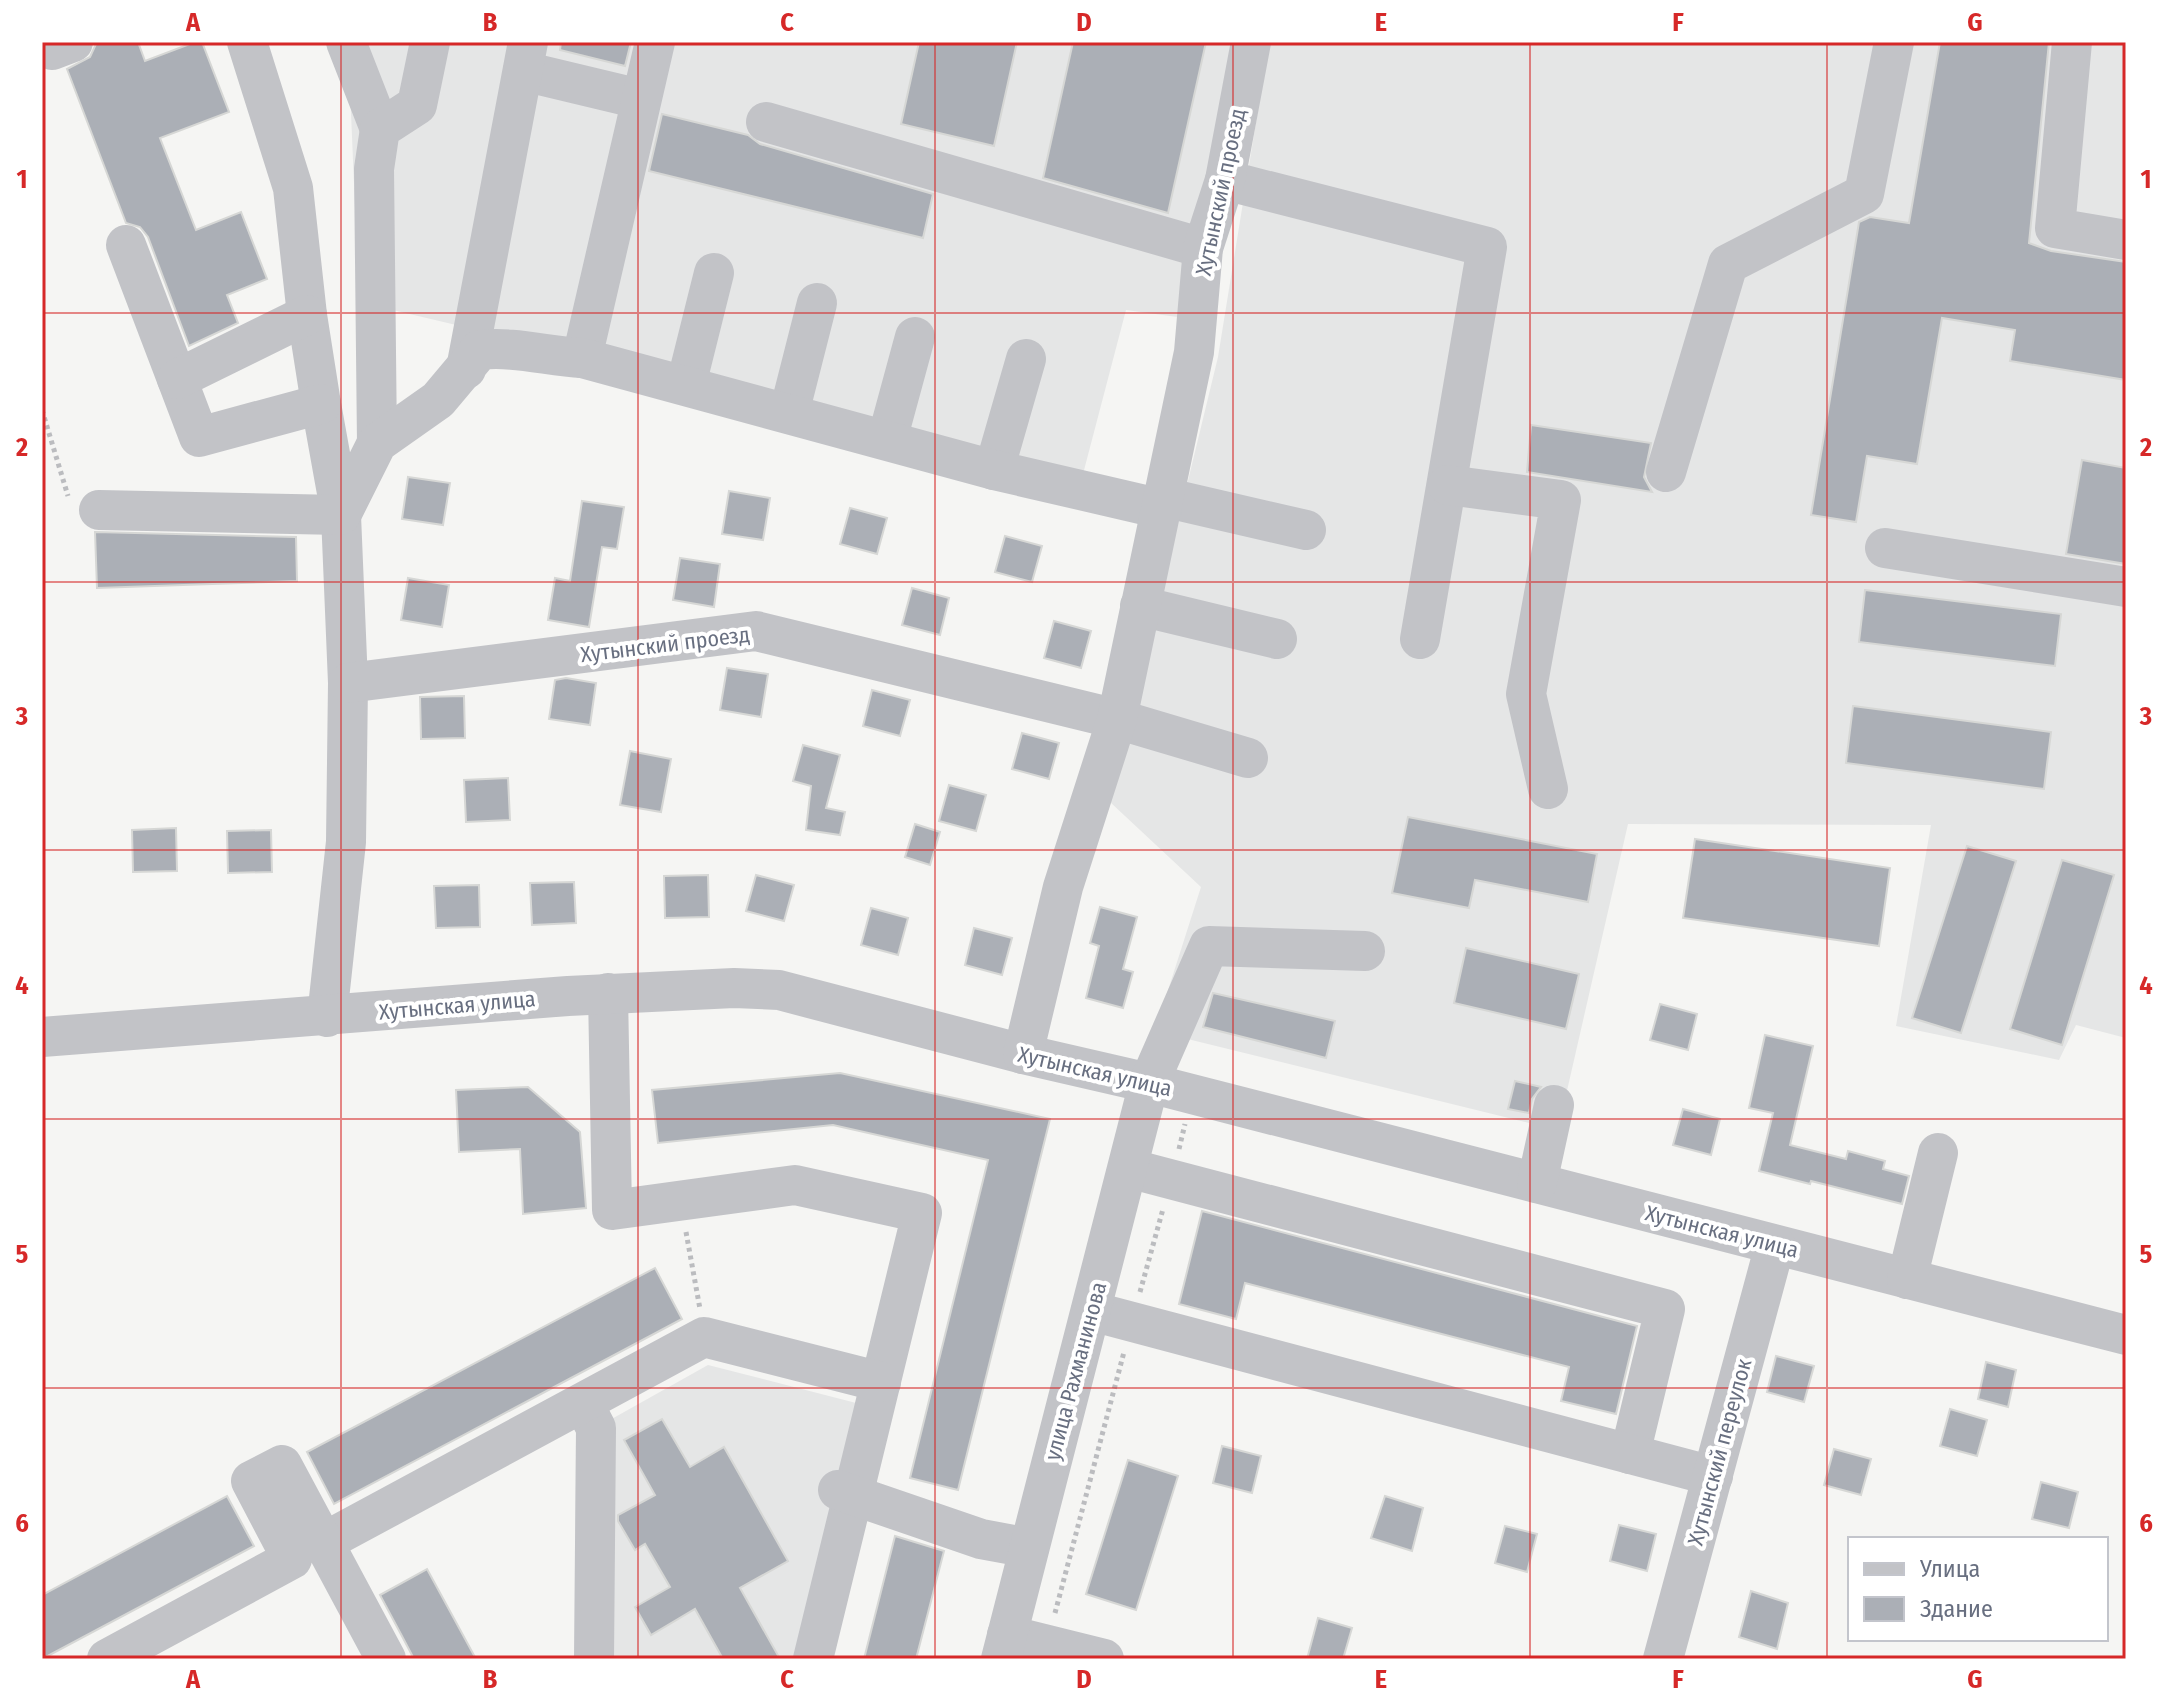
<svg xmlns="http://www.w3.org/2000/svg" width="2168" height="1701" font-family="'Fira Sans Condensed',sans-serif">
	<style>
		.built { fill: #e5e6e6 }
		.building { fill: #abafb6; stroke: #d6d7d5; stroke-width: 2 }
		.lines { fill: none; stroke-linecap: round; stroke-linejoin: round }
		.path { stroke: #bbbcbf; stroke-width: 5; stroke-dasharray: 4 4; stroke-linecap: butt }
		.minor { stroke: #c2c3c7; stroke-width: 40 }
		.grid { fill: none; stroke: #d62828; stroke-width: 2; stroke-opacity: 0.55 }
		.labels { text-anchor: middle; stroke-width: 8; stroke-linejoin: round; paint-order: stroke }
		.street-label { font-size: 22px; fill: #686f80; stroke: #fff }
		.neatline { fill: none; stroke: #d62828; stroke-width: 3 }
		.grid-label { font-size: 26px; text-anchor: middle; font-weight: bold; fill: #d62828 }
	</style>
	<rect width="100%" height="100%" fill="#f5f5f3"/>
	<g class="built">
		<path d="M 348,42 L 1236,42 L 1185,318 L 1126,310 L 1083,474 L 359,302 Z"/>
		<path d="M 1269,42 L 2126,42 L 2126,1038 L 2076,1025 L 2059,1060 L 1896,1026 L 1931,825 L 1628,824 L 1558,1130 L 1155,1031 L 1201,887 L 1110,802 L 1218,357 Z"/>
		<path d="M 708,1365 L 860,1404 L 796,1659 L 575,1659 L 576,1439 Z"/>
	</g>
	<g class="building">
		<path d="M 100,42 L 138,42 L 145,61 L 195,42 L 202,42 L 229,112 L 160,138 L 196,230 L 241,212 L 267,279 L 227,295 L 238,323 L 189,346 L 148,237 L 140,227 L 126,223 L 67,69 L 90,57 L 96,44 Z"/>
		<path d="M 561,42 L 631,42 L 625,66 L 560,50 Z"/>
		<path d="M 919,42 L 1017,42 L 994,146 L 901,124 Z"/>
		<path d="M 1073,42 L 1206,42 L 1168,213 L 1043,178 Z"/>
		<path d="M 1940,42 L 2049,42 L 2029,243 L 2051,251 L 2126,262 L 2126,380 L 2010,361 L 2015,330 L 1942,318 L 1917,464 L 1867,456 L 1856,522 L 1811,515 L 1859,222 L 1870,217 L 1909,223 Z"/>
		<path d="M 662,114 L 748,135 L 760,144 L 933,194 L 923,238 L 649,171 Z"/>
		<path d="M 1531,425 L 1651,443 L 1644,477 L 1652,492 L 1527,472 Z"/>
		<path d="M 2082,460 L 2126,468 L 2126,564 L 2066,554 Z"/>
		<path d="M 408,477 L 450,483 L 443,525 L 402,519 Z"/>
		<path d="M 729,491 L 770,498 L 763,540 L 722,534 Z"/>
		<path d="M 582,501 L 624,507 L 617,549 L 602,547 L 589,627 L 548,620 L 555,578 L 570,581 Z"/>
		<path d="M 850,508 L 887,518 L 877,554 L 840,544 Z"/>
		<path d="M 95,532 L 296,537 L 297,581 L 97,588 Z"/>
		<path d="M 1005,536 L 1042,546 L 1032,582 L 995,572 Z"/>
		<path d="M 680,558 L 720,564 L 714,607 L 673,600 Z"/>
		<path d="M 408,578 L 449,585 L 442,627 L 401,620 Z"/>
		<path d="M 912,588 L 949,598 L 940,635 L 902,625 Z"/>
		<path d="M 1865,590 L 2061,614 L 2055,666 L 1859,642 Z"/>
		<path d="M 1054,621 L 1091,631 L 1081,668 L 1044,658 Z"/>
		<path d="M 727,668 L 768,674 L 761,717 L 720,710 Z"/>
		<path d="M 566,678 L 596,683 L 590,725 L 549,719 L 555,680 Z"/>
		<path d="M 872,690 L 910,700 L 900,736 L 863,726 Z"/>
		<path d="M 464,696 L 465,738 L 421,739 L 420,697 Z"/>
		<path d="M 1853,706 L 2051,732 L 2044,789 L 1846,763 Z"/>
		<path d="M 1022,733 L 1059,743 L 1049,779 L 1012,769 Z"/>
		<path d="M 803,745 L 840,755 L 826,808 L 845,812 L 840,835 L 806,830 L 811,786 L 793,781 Z"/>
		<path d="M 630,751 L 671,759 L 661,812 L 620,805 Z"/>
		<path d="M 508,778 L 510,820 L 466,822 L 464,780 Z"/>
		<path d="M 949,785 L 986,795 L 976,831 L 939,821 Z"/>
		<path d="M 1408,817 L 1597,854 L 1588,902 L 1475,880 L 1469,908 L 1392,893 Z"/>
		<path d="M 915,824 L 940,832 L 930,865 L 905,857 Z"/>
		<path d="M 176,828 L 177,871 L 133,872 L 132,830 Z"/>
		<path d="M 271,830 L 272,872 L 228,873 L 227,831 Z"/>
		<path d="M 1695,839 L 1890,868 L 1879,946 L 1683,918 Z"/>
		<path d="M 1967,846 L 2016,861 L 1961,1033 L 1912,1018 Z"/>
		<path d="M 2062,860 L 2114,875 L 2062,1045 L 2010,1029 Z"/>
		<path d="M 708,875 L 709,917 L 665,918 L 664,876 Z"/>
		<path d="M 756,875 L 794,885 L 784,921 L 746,911 Z"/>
		<path d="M 574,882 L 576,923 L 532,925 L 530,883 Z"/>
		<path d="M 479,885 L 480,927 L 436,928 L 434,886 Z"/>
		<path d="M 1100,907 L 1137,917 L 1123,969 L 1133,972 L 1123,1008 L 1086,998 L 1099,946 L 1090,943 Z"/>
		<path d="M 871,908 L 908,918 L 898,955 L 861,945 Z"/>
		<path d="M 974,928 L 1012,938 L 1002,975 L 965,965 Z"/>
		<path d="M 1466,948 L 1579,974 L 1566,1029 L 1454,1003 Z"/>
		<path d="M 1213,993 L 1335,1021 L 1326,1058 L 1203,1027 Z"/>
		<path d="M 1660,1004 L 1697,1014 L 1688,1050 L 1650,1040 Z"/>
		<path d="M 1765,1035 L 1813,1046 L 1790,1145 L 1846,1159 L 1848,1151 L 1885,1161 L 1883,1169 L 1909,1176 L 1902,1204 L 1811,1181 L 1810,1184 L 1759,1171 L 1773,1113 L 1749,1108 Z"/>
		<path d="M 840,1073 L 1050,1119 L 958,1490 L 910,1478 L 988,1160 L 833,1125 L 658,1143 L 652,1090 Z"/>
		<path d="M 1515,1081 L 1541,1087 L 1532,1099 L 1529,1113 L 1508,1109 Z"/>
		<path d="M 528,1087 L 580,1132 L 586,1208 L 523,1214 L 520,1149 L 459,1152 L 456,1090 Z"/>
		<path d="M 1683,1109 L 1720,1119 L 1711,1155 L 1673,1145 Z"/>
		<path d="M 1202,1211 L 1637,1326 L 1616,1414 L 1561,1401 L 1569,1367 L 1245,1283 L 1236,1319 L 1179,1304 Z"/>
		<path d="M 655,1268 L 682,1319 L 334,1504 L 307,1452 Z"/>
		<path d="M 1776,1356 L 1814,1366 L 1804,1402 L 1767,1392 Z"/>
		<path d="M 1986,1362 L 2016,1370 L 2008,1407 L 1978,1399 Z"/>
		<path d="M 1950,1409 L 1987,1420 L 1977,1456 L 1940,1446 Z"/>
		<path d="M 662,1419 L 690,1467 L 724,1447 L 788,1561 L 740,1588 L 780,1659 L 723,1659 L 695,1609 L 651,1635 L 635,1607 L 670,1587 L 645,1544 L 635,1550 L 618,1521 L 618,1515 L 655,1495 L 624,1440 Z"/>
		<path d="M 1222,1446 L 1261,1456 L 1252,1493 L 1213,1483 Z"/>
		<path d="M 1834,1449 L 1871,1459 L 1861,1495 L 1824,1485 Z"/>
		<path d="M 1128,1460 L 1178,1476 L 1136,1610 L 1086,1594 Z"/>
		<path d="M 2041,1482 L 2078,1492 L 2069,1528 L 2032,1519 Z"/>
		<path d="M 227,1496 L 254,1546 L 42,1659 L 42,1595 Z"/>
		<path d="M 1385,1496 L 1423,1508 L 1412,1551 L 1371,1538 Z"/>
		<path d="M 1619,1525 L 1656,1534 L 1647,1571 L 1610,1561 Z"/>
		<path d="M 1505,1526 L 1537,1534 L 1527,1572 L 1495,1563 Z"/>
		<path d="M 895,1536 L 944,1551 L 916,1659 L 864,1659 Z"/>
		<path d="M 427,1569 L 476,1659 L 414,1659 L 403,1638 L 380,1595 Z"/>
		<path d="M 1751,1591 L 1788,1603 L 1777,1649 L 1739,1637 Z"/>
		<path d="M 1318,1618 L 1352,1628 L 1343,1659 L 1307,1659 Z"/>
	</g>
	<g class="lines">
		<g class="path">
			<path d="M 42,410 L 68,496"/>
			<path d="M 1179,1149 L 1185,1124"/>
			<path d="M 686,1232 L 700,1309"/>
			<path d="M 1140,1292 L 1163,1209"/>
			<path d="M 1055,1613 L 1124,1352"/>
		</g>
		<g class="minor">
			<path d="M 247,42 L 293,188 L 307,315 L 321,404 L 341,515 L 348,683 L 346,842 L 327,1017"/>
			<path d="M 346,42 L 380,129"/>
			<path d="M 2072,42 L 2055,228 L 2126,240"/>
			<path d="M 52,50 L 73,42"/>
			<path d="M 523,71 L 640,99"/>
			<path d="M 766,122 L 1203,248"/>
			<path d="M 1225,180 L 1487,247 L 1420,639"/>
			<path d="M 126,245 L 199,437 L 321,404"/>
			<path d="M 582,358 L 655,42"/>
			<path d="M 466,369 L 528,42"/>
			<path d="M 177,379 L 307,315"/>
			<path d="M 686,385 L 714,273"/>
			<path d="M 789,413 L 817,303"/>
			<path d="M 887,440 L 915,337"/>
			<path d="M 377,443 L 374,169 L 380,129 L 417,105 L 430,42"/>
			<path d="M 994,470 L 1026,359"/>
			<path d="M 1666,472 L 1728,264 L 1864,194 L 1894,42"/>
			<path d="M 1448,485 L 1561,500 L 1526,694 L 1548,789"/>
			<path d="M 1163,497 L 1306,530"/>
			<path d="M 99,510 L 341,515 L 377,443 L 438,400 L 480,350 C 512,346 548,356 582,358 L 994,470 L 1162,509"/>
			<path d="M 1885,548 L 2126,587"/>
			<path d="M 1140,606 L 1277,639"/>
			<path d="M 348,683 L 756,631 L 1117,719 L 1248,758"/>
			<path d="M 608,993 L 612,1210 L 795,1185 L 922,1213 L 813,1659"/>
			<path d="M 42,1037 L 568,996 L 734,988 L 779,990 L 1023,1054 L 1149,1083 L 2126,1335"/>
			<path d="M 1023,1054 L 1063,887 L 1117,719 L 1194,352 L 1203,248 L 1225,180 L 1251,42"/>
			<path d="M 1128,1168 L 1665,1309 L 1630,1454"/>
			<path d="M 1537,1183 L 1554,1105"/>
			<path d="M 1907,1279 L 1938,1153"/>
			<path d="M 1091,1311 L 1713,1476"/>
			<path d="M 583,1403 L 596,1428 L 594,1659"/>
			<path d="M 838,1490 L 981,1539 L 1029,1548"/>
			<path d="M 324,1542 L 704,1337 L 881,1382"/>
			<path d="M 1007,1635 L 1104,1659"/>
			<path d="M 107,1659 L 292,1559 L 251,1481 L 282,1465 L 386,1659"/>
			<path d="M 1001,1659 L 1149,1083 L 1209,946 L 1365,951"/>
			<path d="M 1663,1659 L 1775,1245"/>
		</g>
	</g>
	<path class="grid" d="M 341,42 L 341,1659M 638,42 L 638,1659M 935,42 L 935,1659M 1233,42 L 1233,1659M 1530,42 L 1530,1659M 1827,42 L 1827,1659M 42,313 L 2126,313M 42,582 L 2126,582M 42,850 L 2126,850M 42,1119 L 2126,1119M 42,1388 L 2126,1388"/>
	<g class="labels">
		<g class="street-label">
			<text transform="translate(1220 192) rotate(-78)" y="8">Хутынский проезд</text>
			<text transform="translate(665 644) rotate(-7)" y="8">Хутынский проезд</text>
			<text transform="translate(457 1005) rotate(-5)" y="8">Хутынская улица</text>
			<text transform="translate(1095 1071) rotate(13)" y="8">Хутынская улица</text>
			<text transform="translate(1722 1231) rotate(14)" y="8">Хутынская улица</text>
			<text transform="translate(1075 1371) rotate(-75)" y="8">улица Рахманинова</text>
			<text transform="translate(1719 1452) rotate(-75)" y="8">Хутынский переулок</text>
		</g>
	</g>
	<rect width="2168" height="1701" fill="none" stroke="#ffffff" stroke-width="88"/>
	<rect x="1848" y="1537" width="260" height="104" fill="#ffffff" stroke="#c3c5cc" stroke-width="2"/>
	<rect x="1864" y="1563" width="40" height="12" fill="#c2c3c7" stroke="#c3c5cc" stroke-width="2"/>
	<text x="1920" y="1577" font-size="24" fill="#686f80">Улица</text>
	<rect x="1864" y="1597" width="40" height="24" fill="#abafb6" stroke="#c3c5cc" stroke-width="2"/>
	<text x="1920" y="1617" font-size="24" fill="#686f80">Здание</text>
	<rect x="44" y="44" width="2080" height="1613" class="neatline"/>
	<g class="grid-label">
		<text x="193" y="31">A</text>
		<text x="490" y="31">B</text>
		<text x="787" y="31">C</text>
		<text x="1084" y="31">D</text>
		<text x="1381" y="31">E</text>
		<text x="1678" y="31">F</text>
		<text x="1975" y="31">G</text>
		<text x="22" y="188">1</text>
		<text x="2146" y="188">1</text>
		<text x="22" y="456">2</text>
		<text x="2146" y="456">2</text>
		<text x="22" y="725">3</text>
		<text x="2146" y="725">3</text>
		<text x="22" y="994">4</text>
		<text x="2146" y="994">4</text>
		<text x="22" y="1263">5</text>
		<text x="2146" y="1263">5</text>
		<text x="22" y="1532">6</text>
		<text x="2146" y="1532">6</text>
		<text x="193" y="1688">A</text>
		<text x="490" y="1688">B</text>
		<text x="787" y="1688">C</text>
		<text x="1084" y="1688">D</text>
		<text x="1381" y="1688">E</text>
		<text x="1678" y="1688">F</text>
		<text x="1975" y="1688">G</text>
	</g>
</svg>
